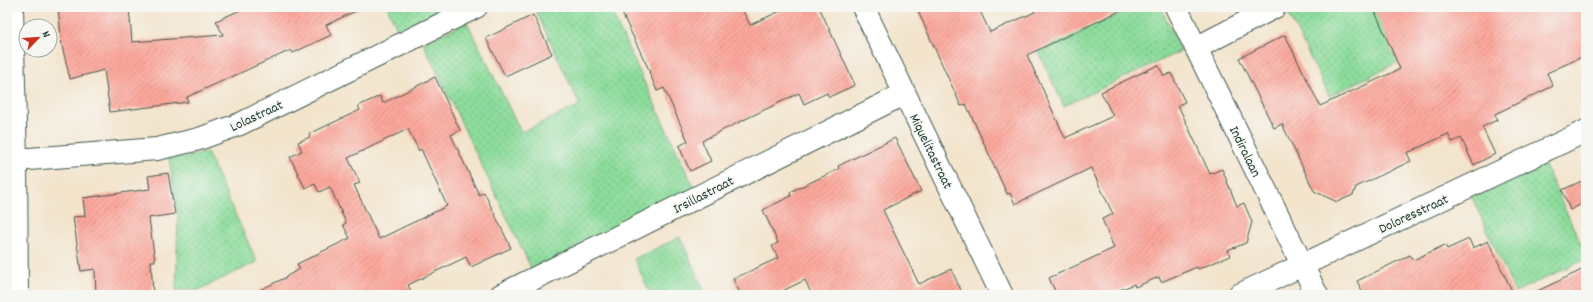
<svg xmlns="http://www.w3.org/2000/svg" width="1593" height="302" font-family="Dekko,sans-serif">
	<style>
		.grass { fill: url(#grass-dots); stroke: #568c68 }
		.building { fill: url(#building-hatch); fill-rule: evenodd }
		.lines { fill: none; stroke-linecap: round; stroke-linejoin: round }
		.minor-casing { stroke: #3f564b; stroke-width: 24 }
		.minor { stroke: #fff; stroke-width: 22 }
		.labels { text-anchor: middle; stroke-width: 3.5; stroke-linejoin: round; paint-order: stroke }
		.street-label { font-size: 14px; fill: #1f3d34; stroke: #f6f6f2 }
	</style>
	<defs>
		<pattern id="grass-dots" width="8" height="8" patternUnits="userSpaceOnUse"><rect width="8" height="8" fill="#8cdc9b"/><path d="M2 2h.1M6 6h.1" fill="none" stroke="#72b47f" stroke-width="1.8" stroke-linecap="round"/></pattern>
		<pattern id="building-hatch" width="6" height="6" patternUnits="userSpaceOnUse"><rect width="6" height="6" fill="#fda89c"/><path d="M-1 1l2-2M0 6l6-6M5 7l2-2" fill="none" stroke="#cc8a80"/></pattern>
	</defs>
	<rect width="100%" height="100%" fill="#f6f6f2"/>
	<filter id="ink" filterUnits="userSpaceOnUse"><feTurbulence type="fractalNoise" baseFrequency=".025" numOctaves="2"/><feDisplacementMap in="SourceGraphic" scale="8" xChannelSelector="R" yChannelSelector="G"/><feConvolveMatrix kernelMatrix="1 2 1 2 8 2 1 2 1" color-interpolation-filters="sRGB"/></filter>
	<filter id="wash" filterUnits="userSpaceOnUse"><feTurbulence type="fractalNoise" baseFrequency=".012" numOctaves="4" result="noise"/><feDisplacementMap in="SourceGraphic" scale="16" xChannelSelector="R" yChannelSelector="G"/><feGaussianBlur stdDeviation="0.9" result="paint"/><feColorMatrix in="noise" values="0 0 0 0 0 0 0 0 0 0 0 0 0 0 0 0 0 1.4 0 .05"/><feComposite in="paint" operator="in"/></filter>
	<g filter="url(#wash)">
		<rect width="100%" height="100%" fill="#f3e4cc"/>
		<g class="grass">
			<path d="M 387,7 L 440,7 L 444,14 L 400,35 Z"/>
			<path d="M 534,7 L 609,7 L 695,190 L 532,270 L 423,43 L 467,22 L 521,132 L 580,105 Z"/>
			<path d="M 1135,7 L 1161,7 L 1181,51 L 1064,106 L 1038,52 Z"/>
			<path d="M 1285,7 L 1511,7 L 1329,96 Z"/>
			<path d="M 207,152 L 257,262 L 198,290 L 176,290 L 178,215 L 169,158 L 185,157 Z"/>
			<path d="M 1541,157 L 1586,255 L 1586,259 L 1515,292 L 1469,191 Z"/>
			<path d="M 680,237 L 706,295 L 651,295 L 634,259 Z"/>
		</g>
		<g id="blocks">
			<g class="building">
				<path d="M 58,7 L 129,7 L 132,42 L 223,35 L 216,21 L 247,7 L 364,7 L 326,25 L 331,35 L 293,53 L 291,50 L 187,97 L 188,102 L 110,112 L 104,70 L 70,79 L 62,46 Z"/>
				<path d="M 619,7 L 741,7 L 750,25 L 789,7 L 819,7 L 855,85 L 829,97 L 827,93 L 804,104 L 799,93 L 723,130 L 702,141 L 711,161 L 690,171 L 679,146 L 688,141 L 664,88 L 657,91 L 649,72 L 650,72 Z"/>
				<path d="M 916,7 L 978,7 L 990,32 L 1035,12 L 1032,7 L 1128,7 L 1027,55 L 1065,138 L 1113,116 L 1101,92 L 1158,65 L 1164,76 L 1171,73 L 1185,102 L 1178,105 L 1210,174 L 1222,169 L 1237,206 L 1244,203 L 1252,222 L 1246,243 L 1228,250 L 1230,256 L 1198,269 L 1197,267 L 1161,282 L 1159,277 L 1135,287 L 1134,284 L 1109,295 L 1057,295 L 1049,278 L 1114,248 L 1102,219 L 1113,214 L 1091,168 L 1015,204 L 1010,193 L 1007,194 L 966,104 L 961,106 Z"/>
				<path d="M 1373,7 L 1586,7 L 1586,55 L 1547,73 L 1553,86 L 1495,114 L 1497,120 L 1482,127 L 1495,154 L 1474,165 L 1461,138 L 1452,142 L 1448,134 L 1407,153 L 1411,161 L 1356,187 L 1353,195 L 1337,202 L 1314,191 L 1282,124 L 1274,128 L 1239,58 L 1285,35 L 1320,106 L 1400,69 Z"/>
				<path d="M 533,15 L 552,54 L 505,76 L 486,38 Z"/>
				<path d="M 435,77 L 460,130 L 451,135 L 479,195 L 484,192 L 511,248 L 471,267 L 466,257 L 408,285 L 413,295 L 249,295 L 287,277 L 287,276 L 300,269 L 297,264 L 350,238 L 343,225 L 346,223 L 330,187 L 319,192 L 315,184 L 305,188 L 290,157 L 302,151 L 298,142 L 310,137 L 309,134 L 360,110 L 358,106 L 380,96 L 383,103 ZM 408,129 L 419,151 L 421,149 L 447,206 L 379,239 L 354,185 L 360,183 L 348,158 Z"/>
				<path d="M 895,138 L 921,191 L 883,210 L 919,284 L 951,269 L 963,295 L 812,295 L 805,280 L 774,295 L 741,295 L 733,279 L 778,258 L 772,246 L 778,243 L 763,210 L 791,196 L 790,192 L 839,169 L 838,166 Z"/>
				<path d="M 168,173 L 175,214 L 149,218 L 155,261 L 151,261 L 153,295 L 96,295 L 95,269 L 81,271 L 73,217 L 85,216 L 83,198 L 150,189 L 148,176 Z"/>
				<path d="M 1586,179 L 1586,202 L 1570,210 L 1562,190 Z"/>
				<path d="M 1469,239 L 1473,248 L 1488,241 L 1514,295 L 1364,295 L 1357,281 L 1410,255 L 1413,260 L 1445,245 L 1447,249 Z"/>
				<path d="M 1586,268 L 1586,295 L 1529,295 Z"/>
			</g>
		</g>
	</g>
	<g filter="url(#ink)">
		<use href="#blocks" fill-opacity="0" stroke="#3f564b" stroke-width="1"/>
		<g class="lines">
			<g class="minor-casing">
				<g id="minor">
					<path d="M 12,7 L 16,160 L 17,295"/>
					<path d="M 863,7 L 1002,295"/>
					<path d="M 1176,7 L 1317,295"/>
					<path d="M 1196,48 L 1275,7"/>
					<path d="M 16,160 L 157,149 L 199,139 L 240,124 L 476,7"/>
					<path d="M 501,295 L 904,94"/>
					<path d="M 1239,295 L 1586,131"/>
				</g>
			</g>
			<use href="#minor" class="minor"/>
		</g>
	</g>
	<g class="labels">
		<g class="street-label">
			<text transform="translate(256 115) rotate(-25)" y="5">Lolastraat</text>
			<text transform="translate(932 151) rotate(64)" y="5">Miquelitastraat</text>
			<text transform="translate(1246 151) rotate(64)" y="5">Indiralaan</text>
			<text transform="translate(703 194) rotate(-27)" y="5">Irsillastraat</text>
			<text transform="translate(1413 213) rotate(-25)" y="5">Doloresstraat</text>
		</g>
	</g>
	<rect width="1593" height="302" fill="none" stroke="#f6f6f2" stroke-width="24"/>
	<g transform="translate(38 38) rotate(65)"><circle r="19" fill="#f6f6f2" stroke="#a0aca6"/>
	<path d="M0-3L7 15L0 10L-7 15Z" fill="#c8321e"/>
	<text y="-6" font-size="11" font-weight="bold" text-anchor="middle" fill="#1f3d34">N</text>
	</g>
</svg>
